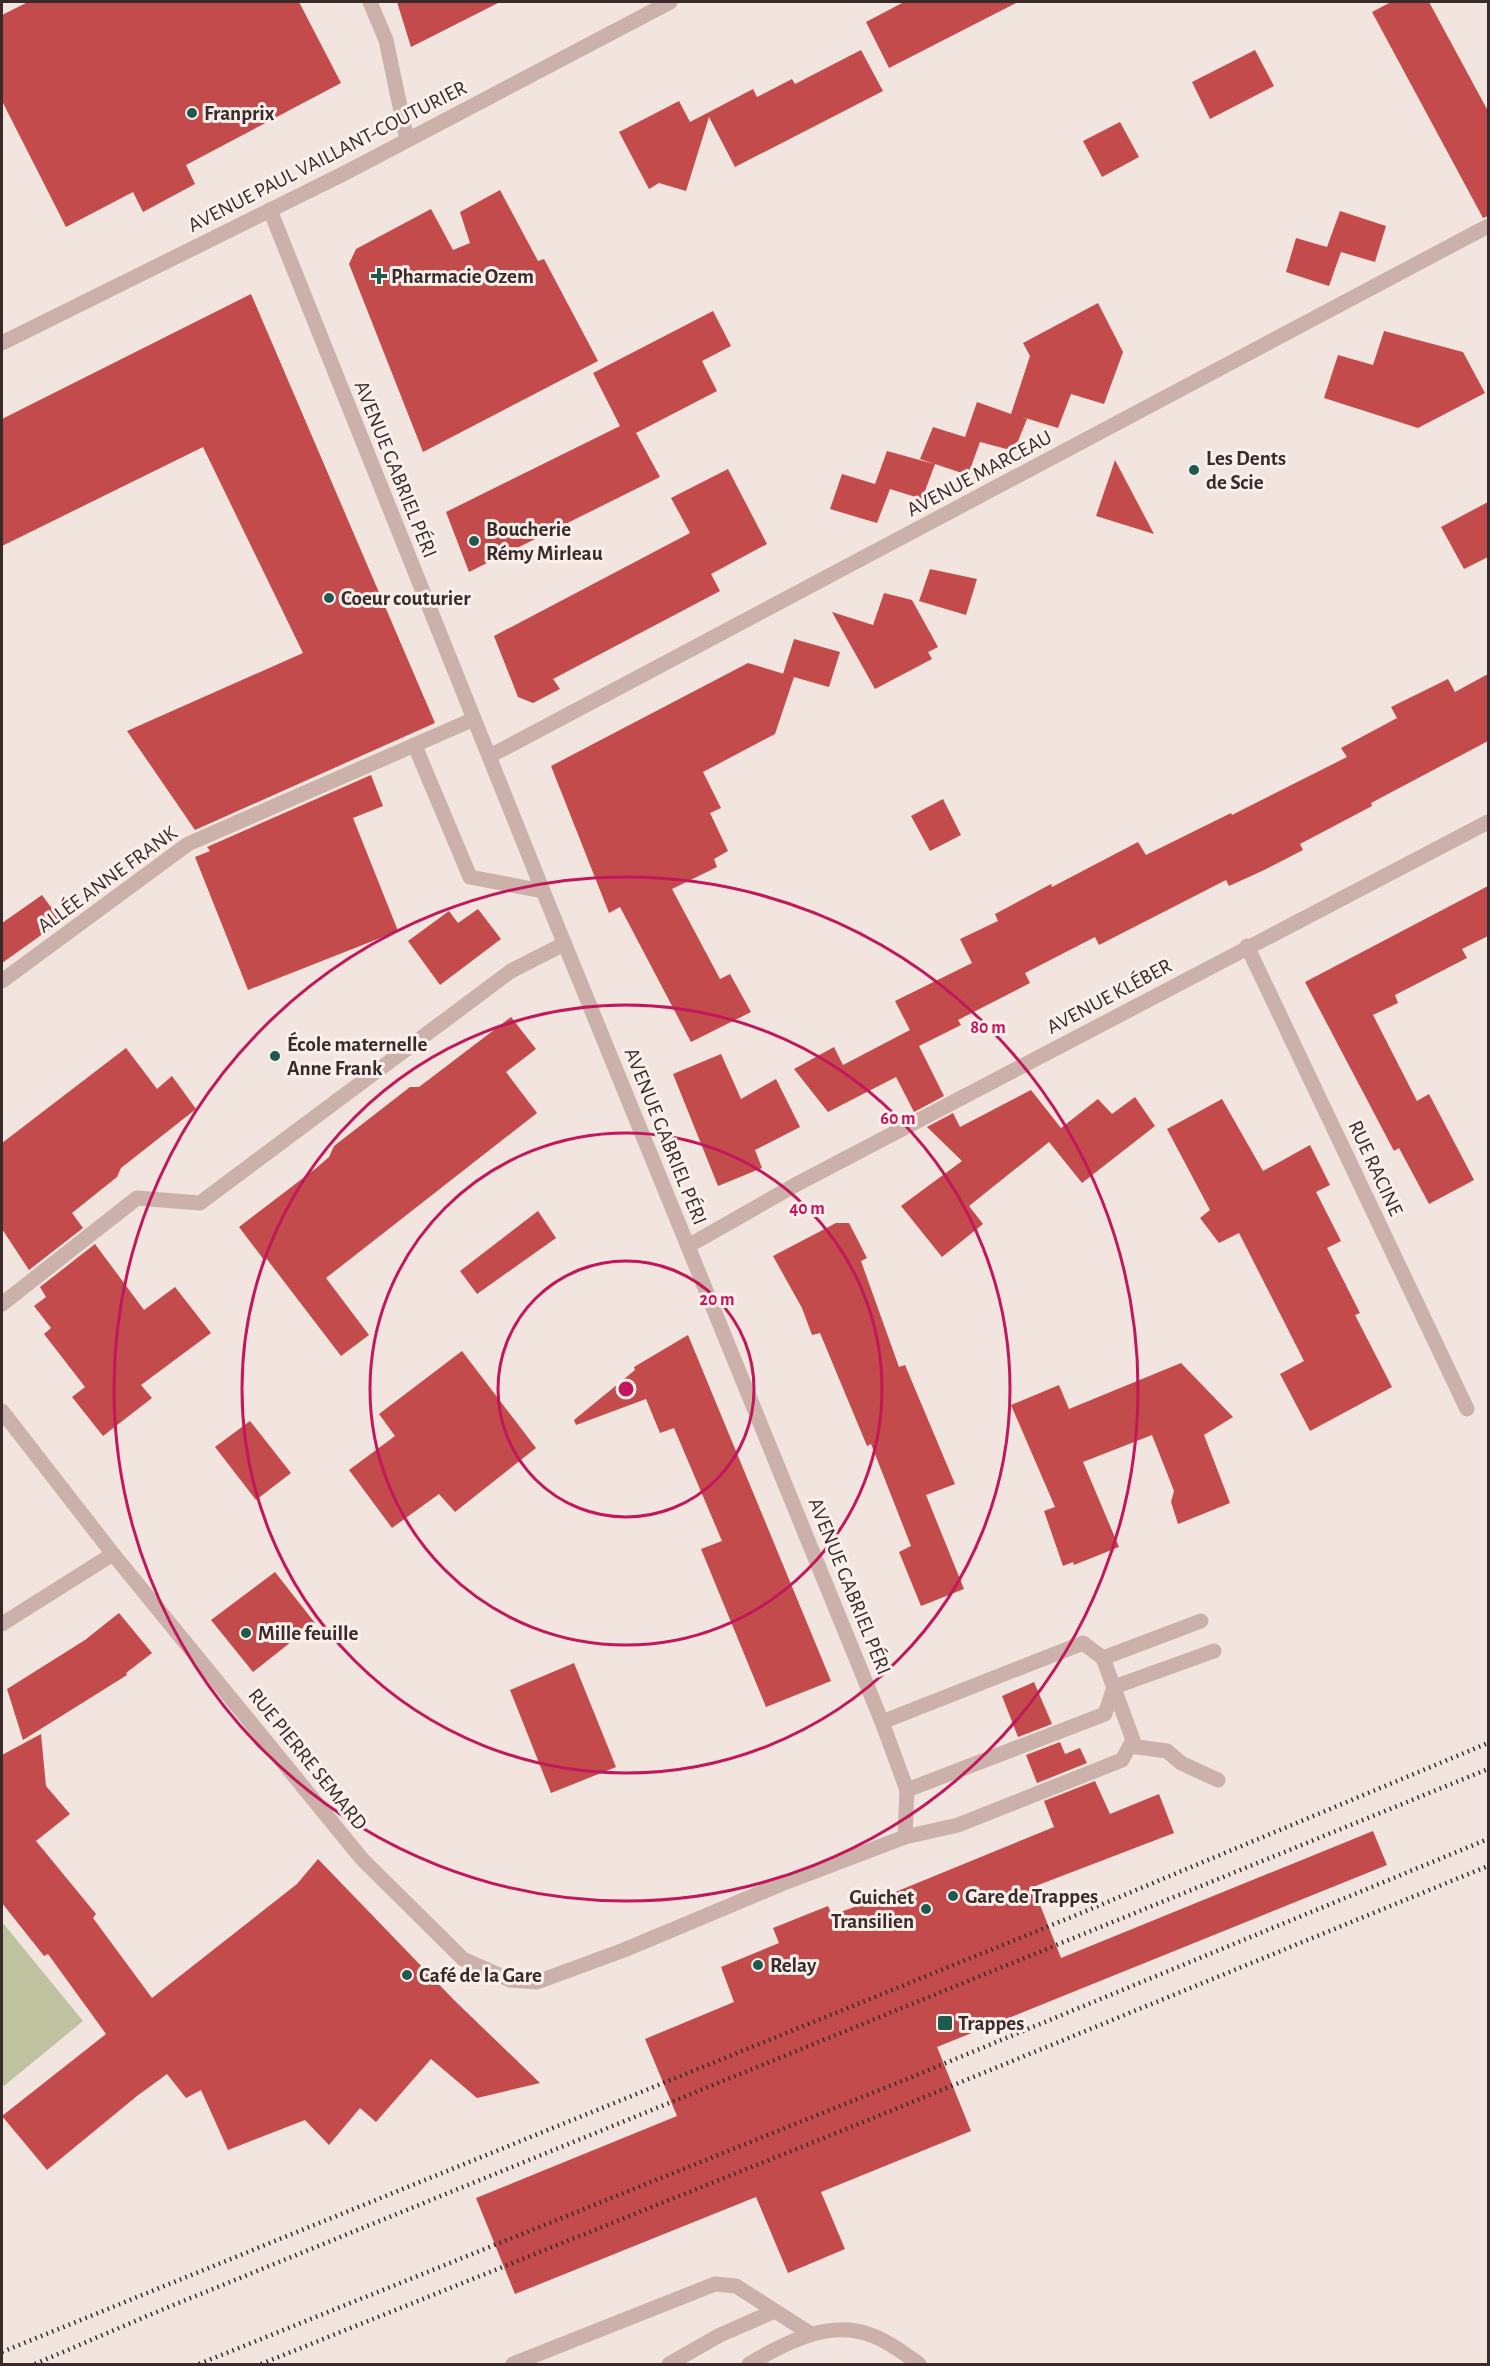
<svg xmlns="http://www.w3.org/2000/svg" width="1490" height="2366" font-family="'Alegreya Sans',sans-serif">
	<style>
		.green { fill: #bfc29e }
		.building { fill: #c44b4c }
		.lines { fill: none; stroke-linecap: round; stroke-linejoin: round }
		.minor { stroke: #cbb1aa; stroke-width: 15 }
		.rail { stroke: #382b2a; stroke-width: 4.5; stroke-dasharray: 1.5 4.5; stroke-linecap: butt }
		.ring { fill: none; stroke: #c2185b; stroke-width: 3 }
		.poi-dot { fill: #1f5a4f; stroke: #faefeb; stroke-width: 2 }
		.labels { text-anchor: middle; stroke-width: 6; stroke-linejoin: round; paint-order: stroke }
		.poi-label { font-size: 21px; font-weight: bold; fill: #382b2a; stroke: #faefeb; text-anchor: start }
		.street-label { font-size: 21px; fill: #382b2a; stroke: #faefeb }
		.centre { fill: #c2185b; stroke: #faefeb; stroke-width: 3 }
		.ring-label { font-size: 18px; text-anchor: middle; font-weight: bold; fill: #c2185b; stroke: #faefeb; stroke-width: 6; stroke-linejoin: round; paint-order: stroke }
	</style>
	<rect width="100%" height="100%" fill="#f2e4de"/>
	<path class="green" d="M 2,1922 L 83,2021 L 4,2086 L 2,2083 Z"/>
	<g class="building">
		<path d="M 28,2 L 299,2 L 341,83 L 186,165 L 195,184 L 143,212 L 133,192 L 66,227 L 2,101 L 2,15 Z"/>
		<path d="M 397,2 L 500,2 L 411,47 Z"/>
		<path d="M 904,2 L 1018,2 L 889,68 L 866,22 Z"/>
		<path d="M 1391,2 L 1429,2 L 1488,111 L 1488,216 L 1483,218 L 1372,12 Z"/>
		<path d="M 861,50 L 883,91 L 735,167 L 709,117 L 686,191 L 659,183 L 649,189 L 619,132 L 679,101 L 690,122 L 753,89 L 757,97 L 792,79 L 795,84 Z"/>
		<path d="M 1255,50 L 1274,86 L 1210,119 L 1192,82 Z"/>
		<path d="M 1120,122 L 1139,157 L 1102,177 L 1083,141 Z"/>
		<path d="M 500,190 L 538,261 L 544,259 L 598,361 L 423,452 L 349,264 L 356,249 L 431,209 L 453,250 L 470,243 L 460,212 Z"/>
		<path d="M 1340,211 L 1386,226 L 1375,262 L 1341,252 L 1329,286 L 1286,272 L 1296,238 L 1327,247 Z"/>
		<path d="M 251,294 L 435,723 L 195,830 L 127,731 L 303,653 L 203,447 L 2,546 L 2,419 Z"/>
		<path d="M 1098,303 L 1123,352 L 1104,404 L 1071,394 L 1058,428 L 1022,417 L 1027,419 L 1014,451 L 980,442 L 968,475 L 935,464 L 922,499 L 890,489 L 877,523 L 830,509 L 842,474 L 875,484 L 887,451 L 934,464 L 920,459 L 933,427 L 965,437 L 977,402 L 1011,414 L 1030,356 L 1023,343 Z"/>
		<path d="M 713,311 L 731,346 L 702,361 L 717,391 L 636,433 L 660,477 L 469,572 L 446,512 L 620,426 L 593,373 Z"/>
		<path d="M 1384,331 L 1463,352 L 1485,393 L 1418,428 L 1324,398 L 1338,355 L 1373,365 Z"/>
		<path d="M 1115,460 L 1154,534 L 1096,516 Z"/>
		<path d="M 728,469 L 767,544 L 711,574 L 720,591 L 553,679 L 560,689 L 533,703 L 518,697 L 494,636 L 690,533 L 671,498 Z"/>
		<path d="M 1488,502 L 1488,557 L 1464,569 L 1441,527 Z"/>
		<path d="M 930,569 L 977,579 L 966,615 L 919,601 Z"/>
		<path d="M 884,593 L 912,600 L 938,647 L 928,652 L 932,659 L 875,689 L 832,612 L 873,625 Z"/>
		<path d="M 794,639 L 840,652 L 829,687 L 783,674 Z"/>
		<path d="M 748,663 L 794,677 L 775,734 L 703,772 L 721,808 L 710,813 L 728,851 L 714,859 L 717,867 L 672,889 L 720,979 L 730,974 L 751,1012 L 691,1042 L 620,907 L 609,913 L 551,766 Z"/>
		<path d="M 1488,674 L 1488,741 L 1371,803 L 1372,806 L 1300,844 L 1303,850 L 1262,871 L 1229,886 L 1226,880 L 1099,945 L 1095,937 L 1025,973 L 1030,983 L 958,1020 L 961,1025 L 919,1046 L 944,1096 L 914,1112 L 896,1077 L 828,1112 L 794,1069 L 834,1047 L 843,1065 L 910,1030 L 895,1001 L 972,963 L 960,939 L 998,921 L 995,914 L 1051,884 L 1052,887 L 1138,842 L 1146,855 L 1231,813 L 1232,815 L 1347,757 L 1341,748 L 1397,718 L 1391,707 L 1448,679 L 1455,692 Z"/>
		<path d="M 371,775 L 383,806 L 353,818 L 398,931 L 248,990 L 195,857 L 210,851 L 207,847 Z"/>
		<path d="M 943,799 L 961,835 L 930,851 L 911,816 Z"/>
		<path d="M 1488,886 L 1488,936 L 1462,949 L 1467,958 L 1395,995 L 1398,1003 L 1373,1015 L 1417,1101 L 1429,1094 L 1474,1180 L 1429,1204 L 1399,1148 L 1394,1151 L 1305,982 Z"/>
		<path d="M 42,895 L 61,921 L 2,963 L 2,923 Z"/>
		<path d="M 478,909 L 501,939 L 440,985 L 408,941 L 449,911 L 458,923 Z"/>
		<path d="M 511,1017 L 536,1049 L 506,1072 L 537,1113 L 326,1278 L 369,1335 L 341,1356 L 266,1258 L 264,1260 L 239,1227 L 315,1169 L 329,1157 L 334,1146 L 410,1087 L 419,1087 Z"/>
		<path d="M 126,1048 L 157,1089 L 172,1076 L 196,1109 L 121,1168 L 117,1177 L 72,1213 L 83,1228 L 29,1270 L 2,1229 L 2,1143 Z"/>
		<path d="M 721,1054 L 741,1099 L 776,1079 L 800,1127 L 755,1150 L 762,1168 L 718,1186 L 673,1074 Z"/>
		<path d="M 1031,1090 L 1061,1128 L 1098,1099 L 1112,1114 L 1135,1097 L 1155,1126 L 1082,1183 L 1049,1142 L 969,1206 L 983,1224 L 942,1257 L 901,1206 L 962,1161 L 927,1127 L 953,1113 L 960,1127 Z"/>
		<path d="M 1222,1099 L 1263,1171 L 1310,1145 L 1330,1185 L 1316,1192 L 1341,1241 L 1327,1248 L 1360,1313 L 1355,1315 L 1392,1387 L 1310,1431 L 1280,1374 L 1304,1361 L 1239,1233 L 1219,1243 L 1200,1218 L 1210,1210 L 1167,1129 Z"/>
		<path d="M 538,1211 L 556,1238 L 477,1294 L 460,1271 Z"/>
		<path d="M 836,1223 L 849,1223 L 867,1258 L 861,1261 L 899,1367 L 905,1365 L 955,1484 L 926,1495 L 964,1589 L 921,1606 L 899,1552 L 911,1546 L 871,1444 L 867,1446 L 820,1333 L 812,1335 L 802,1308 L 773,1256 Z"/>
		<path d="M 95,1244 L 144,1310 L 175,1287 L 211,1333 L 141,1385 L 152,1398 L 103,1436 L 72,1397 L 85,1387 L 44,1334 L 51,1328 L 34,1306 L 46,1297 L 40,1287 Z"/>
		<path d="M 688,1335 L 831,1681 L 766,1707 L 701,1549 L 722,1541 L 674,1428 L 660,1433 L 646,1399 L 576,1425 L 574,1420 L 635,1370 L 634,1367 Z"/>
		<path d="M 462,1351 L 536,1448 L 455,1512 L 439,1494 L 392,1528 L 349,1470 L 395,1436 L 379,1414 Z"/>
		<path d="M 1181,1363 L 1233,1417 L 1204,1435 L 1230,1503 L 1178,1524 L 1171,1502 L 1174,1491 L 1152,1435 L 1083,1462 L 1119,1547 L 1074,1565 L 1073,1562 L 1063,1566 L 1044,1511 L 1055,1507 L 1011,1405 L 1059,1385 L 1069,1409 Z"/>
		<path d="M 250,1421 L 291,1473 L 256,1500 L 215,1447 Z"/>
		<path d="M 275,1572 L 315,1623 L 253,1672 L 211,1620 Z"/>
		<path d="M 119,1613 L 152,1653 L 126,1673 L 127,1675 L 23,1740 L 7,1689 L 85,1640 Z"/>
		<path d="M 574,1663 L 616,1767 L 551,1793 L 510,1690 Z"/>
		<path d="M 1034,1682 L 1052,1724 L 1018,1737 L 1002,1696 Z"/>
		<path d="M 41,1734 L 46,1786 L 70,1814 L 36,1841 L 96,1914 L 93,1918 L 152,1998 L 297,1884 L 318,1859 L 454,2000 L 540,2083 L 477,2098 L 431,2059 L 376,2122 L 360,2108 L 329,2145 L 305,2120 L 228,2150 L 201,2090 L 186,2098 L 167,2074 L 137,2096 L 47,2170 L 2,2116 L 106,2034 L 48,1954 L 44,1956 L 2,1903 L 2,1755 Z"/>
		<path d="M 1060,1742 L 1065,1754 L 1080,1748 L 1087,1763 L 1037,1783 L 1026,1755 Z"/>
		<path d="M 1095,1781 L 1110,1814 L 1159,1794 L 1174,1833 L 1033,1887 L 1061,1958 L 1373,1831 L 1387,1865 L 937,2047 L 971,2131 L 821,2192 L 845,2249 L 788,2273 L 756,2197 L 515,2294 L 476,2198 L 677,2116 L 645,2039 L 734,2002 L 721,1967 L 779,1943 L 773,1928 L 828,1906 L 832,1915 L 888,1895 L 1054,1827 L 1044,1801 Z"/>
	</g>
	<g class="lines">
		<g class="minor">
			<path d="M 370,2 L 386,40 L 407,140"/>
			<path d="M 270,210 L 543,891 L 882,1722 L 907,1790 L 905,1837"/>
			<path d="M 2,343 L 345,173 L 670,2"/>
			<path d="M 415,746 L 470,877 L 543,891"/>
			<path d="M 490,756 L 1488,226"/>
			<path d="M 1247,946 L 1467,1409"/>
			<path d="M 2,981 L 188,844 L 474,719"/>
			<path d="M 688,1246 L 797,1184 L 1488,822"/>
			<path d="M 2,1304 L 137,1198 L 200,1203 L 511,971 L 564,944"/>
			<path d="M 2,1411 L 113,1554 L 362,1859 L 463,1959 L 510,1980 L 537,1982 L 624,1950 L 784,1883 L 905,1837 L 958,1825 L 1122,1760 L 1133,1740 L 1103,1658 L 1083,1643 L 882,1722"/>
			<path d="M 2,1624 L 113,1554"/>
			<path d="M 1103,1658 L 1201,1621"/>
			<path d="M 1114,1687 L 1214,1651"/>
			<path d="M 1130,1746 L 1167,1751 L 1181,1763 L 1218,1780"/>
			<path d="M 907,1790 L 1105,1714 L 1114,1687"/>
			<path d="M 513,2364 L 715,2284 L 736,2286 L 811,2334"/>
			<path d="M 669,2364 L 720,2335 L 775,2311"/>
			<path d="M 749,2364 C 785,2343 829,2319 871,2335 C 888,2341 905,2354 919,2364"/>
		</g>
		<g class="rail">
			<path d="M 2,2352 L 1074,1916 L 1488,1743"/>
			<path d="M 35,2364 L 154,2313 L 1488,1769"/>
			<path d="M 199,2364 L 902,2081 L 1488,1839"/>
			<path d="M 261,2364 L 866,2121 L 1488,1866"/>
		</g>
	</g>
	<g class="ring">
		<circle cx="626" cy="1389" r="128"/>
		<circle cx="626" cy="1389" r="256"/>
		<circle cx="626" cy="1389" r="384"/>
		<circle cx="626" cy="1389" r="512"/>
	</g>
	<g class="poi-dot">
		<circle cx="192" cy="113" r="6"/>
		<path d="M376 267h6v6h6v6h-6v6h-6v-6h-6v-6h6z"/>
		<circle cx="1194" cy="470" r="6"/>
		<circle cx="474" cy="541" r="6"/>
		<circle cx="329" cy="598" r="6"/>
		<circle cx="275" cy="1056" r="6"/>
		<circle cx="246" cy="1633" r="6"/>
		<circle cx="953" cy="1896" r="6"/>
		<circle cx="926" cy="1909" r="6"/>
		<circle cx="758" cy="1965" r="6"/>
		<circle cx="407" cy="1975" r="6"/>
		<rect x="937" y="2015" width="16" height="16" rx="3"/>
	</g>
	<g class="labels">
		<g class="poi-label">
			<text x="204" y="120">Franprix</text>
			<text x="391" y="283">Pharmacie Ozem</text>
			<text x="1206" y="465">Les Dents<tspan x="1206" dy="24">de Scie</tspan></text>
			<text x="486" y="536">Boucherie<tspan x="486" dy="24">Rémy Mirleau</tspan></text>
			<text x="341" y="605">Coeur couturier</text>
			<text x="287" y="1051">École maternelle<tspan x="287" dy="24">Anne Frank</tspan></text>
			<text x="258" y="1640">Mille feuille</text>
			<text x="965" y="1903">Gare de Trappes</text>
			<text x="914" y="1904" text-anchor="end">Guichet<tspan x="914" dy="24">Transilien</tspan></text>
			<text x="770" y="1972">Relay</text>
			<text x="419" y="1982">Café de la Gare</text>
			<text x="958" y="2030">Trappes</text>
		</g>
		<g class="street-label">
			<text transform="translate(327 156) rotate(-27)" y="7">AVENUE PAUL VAILLANT-COUTURIER</text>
			<text transform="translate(396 469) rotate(68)" y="7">AVENUE GABRIEL PÉRI</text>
			<text transform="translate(979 473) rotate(-28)" y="7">AVENUE MARCEAU</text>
			<text transform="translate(107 879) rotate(-36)" y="7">ALLÉE ANNE FRANK</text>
			<text transform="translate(1109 996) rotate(-28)" y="7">AVENUE KLÉBER</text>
			<text transform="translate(666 1136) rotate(68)" y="7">AVENUE GABRIEL PÉRI</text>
			<text transform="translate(1376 1168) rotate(65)" y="7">RUE RACINE</text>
			<text transform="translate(850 1586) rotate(68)" y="7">AVENUE GABRIEL PÉRI</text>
			<text transform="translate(308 1759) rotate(51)" y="7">RUE PIERRE SEMARD</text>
		</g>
	</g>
	<circle cx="626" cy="1389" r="9" class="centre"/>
	<g class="ring-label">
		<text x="988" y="1033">80 m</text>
		<text x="898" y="1124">60 m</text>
		<text x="807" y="1214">40 m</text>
		<text x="717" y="1305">20 m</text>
	</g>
	<rect width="1490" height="2366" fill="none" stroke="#382b2a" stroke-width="6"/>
</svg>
